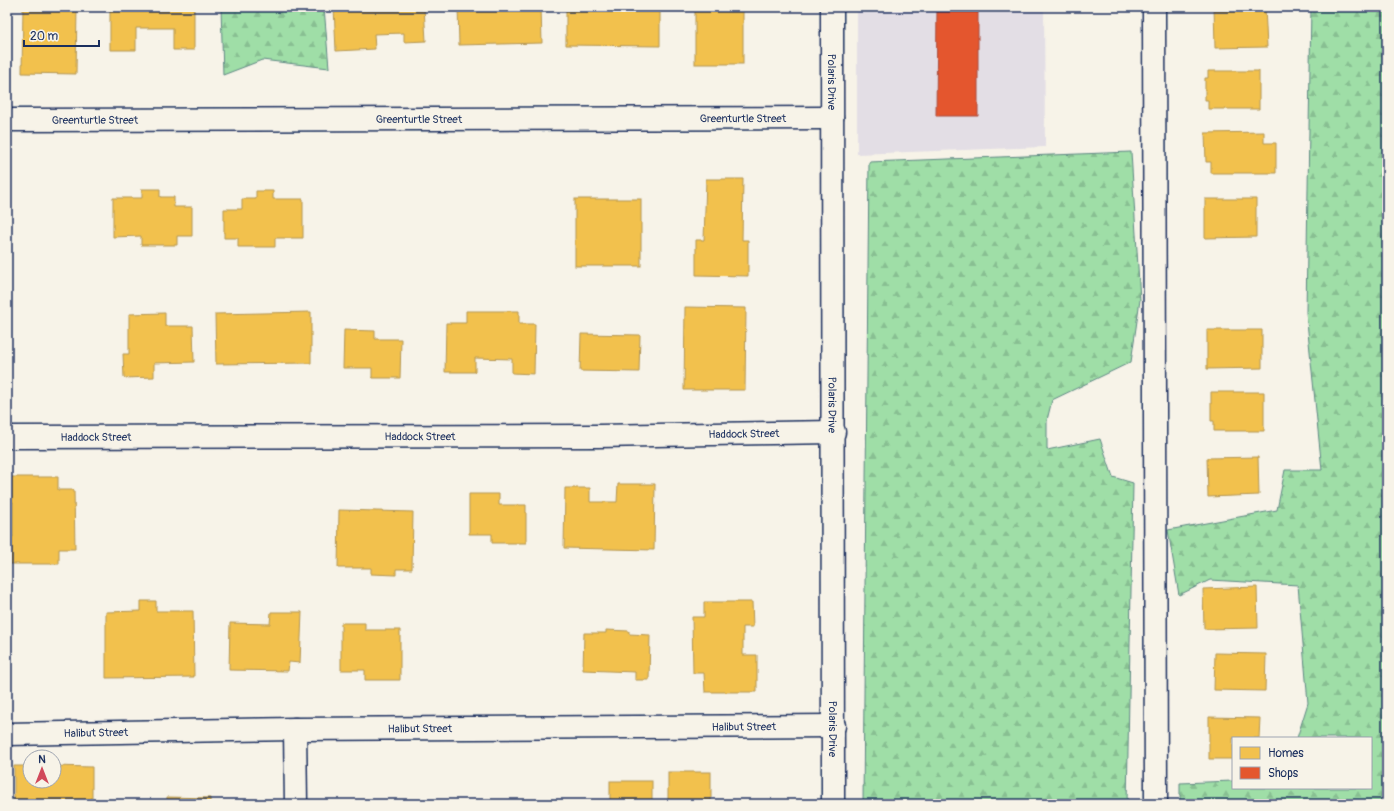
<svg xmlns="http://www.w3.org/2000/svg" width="1394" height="811" font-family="Pangolin,sans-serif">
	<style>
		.built { fill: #e3dee5 }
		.forest { fill: url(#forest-firs); stroke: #5d8682 }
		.homes { fill: #f2c14e; stroke: #b29553 }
		.shops { fill: #e4572e; stroke: #a84b3c }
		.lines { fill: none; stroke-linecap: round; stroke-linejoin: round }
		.minor-casing { stroke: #1b2f5e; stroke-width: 25 }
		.minor { stroke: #f7f3e8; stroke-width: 22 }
		.labels { text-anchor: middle; stroke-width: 4; stroke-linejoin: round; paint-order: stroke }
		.street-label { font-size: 11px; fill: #1b2f5e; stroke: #f7f3e8 }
	</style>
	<defs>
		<pattern id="forest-firs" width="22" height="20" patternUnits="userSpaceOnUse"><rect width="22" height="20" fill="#9fdea7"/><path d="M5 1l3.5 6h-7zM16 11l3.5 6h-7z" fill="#88bf92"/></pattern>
	</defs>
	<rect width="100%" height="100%" fill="#f7f3e8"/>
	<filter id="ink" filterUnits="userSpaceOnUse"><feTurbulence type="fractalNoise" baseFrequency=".025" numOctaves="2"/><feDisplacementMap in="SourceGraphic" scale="8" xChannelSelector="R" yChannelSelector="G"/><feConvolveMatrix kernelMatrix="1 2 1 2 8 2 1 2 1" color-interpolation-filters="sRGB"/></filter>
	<g filter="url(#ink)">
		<path class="built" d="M 857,7 L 1044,7 L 1045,147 L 857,154 Z"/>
		<g class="forest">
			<path d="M 221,7 L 324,7 L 329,68 L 262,60 L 223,75 Z"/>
			<path d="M 1311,7 L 1387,7 L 1387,804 L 1180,804 L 1180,783 L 1233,781 L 1233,788 L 1371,788 L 1371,738 L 1297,738 L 1308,703 L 1298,585 L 1210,580 L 1179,595 L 1168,530 L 1277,510 L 1285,470 L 1322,470 L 1306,312 Z"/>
			<path d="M 1131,152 L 1140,300 L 1131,362 L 1052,400 L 1047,420 L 1047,450 L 1100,439 L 1113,477 L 1133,483 L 1127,804 L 863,804 L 869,162 Z"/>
		</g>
		<g class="homes">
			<path d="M 23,7 L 77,7 L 76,74 L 22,73 Z"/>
			<path d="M 110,7 L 194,7 L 194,50 L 173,50 L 173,28 L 136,28 L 136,50 L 110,50 Z"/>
			<path d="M 334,7 L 424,7 L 426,41 L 404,42 L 404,33 L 374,34 L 375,49 L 336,51 Z"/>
			<path d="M 458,7 L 541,7 L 542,43 L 459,45 Z"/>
			<path d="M 566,7 L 660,7 L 660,46 L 566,45 Z"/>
			<rect x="695" y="7" width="48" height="57"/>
			<path d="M 1214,7 L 1265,7 L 1267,47 L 1215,48 Z"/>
			<path d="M 1208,71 L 1259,71 L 1259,109 L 1208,109 L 1208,100 L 1205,100 L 1205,78 L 1208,78 Z"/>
			<path d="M 1264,132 L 1264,143 L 1276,143 L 1276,173 L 1211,173 L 1211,162 L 1206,162 L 1205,133 Z"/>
			<path d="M 706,179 L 743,179 L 742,240 L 748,240 L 748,276 L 696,275 L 696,240 L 704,240 Z"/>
			<path d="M 142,189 L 160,189 L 160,197 L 174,197 L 174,207 L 192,207 L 192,236 L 177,236 L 177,245 L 141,245 L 141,236 L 113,237 L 113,198 L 142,198 Z"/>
			<path d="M 256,191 L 273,191 L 273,199 L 303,199 L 303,238 L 275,238 L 275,247 L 238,247 L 238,238 L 224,238 L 224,209 L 242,209 L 242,199 L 256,199 Z"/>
			<rect x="575" y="199" width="66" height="67"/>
			<path d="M 1205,199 L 1256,199 L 1256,237 L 1205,238 Z"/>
			<path d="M 685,307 L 746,308 L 745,390 L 684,390 Z"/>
			<path d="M 466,311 L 519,311 L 519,324 L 535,324 L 534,374 L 512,373 L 512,359 L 475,358 L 475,372 L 445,372 L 446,323 L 466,323 Z"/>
			<path d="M 311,312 L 311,363 L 216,364 L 215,314 Z"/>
			<path d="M 165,313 L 165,326 L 193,326 L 194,362 L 154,363 L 154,377 L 124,378 L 123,354 L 129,354 L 129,314 Z"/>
			<path d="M 344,330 L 375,331 L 375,339 L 401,339 L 400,378 L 372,378 L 372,368 L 343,368 Z"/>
			<path d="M 1207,330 L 1262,330 L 1262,368 L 1207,369 Z"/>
			<path d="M 581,334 L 640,335 L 639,372 L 580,371 Z"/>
			<path d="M 1211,392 L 1264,392 L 1264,431 L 1214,431 L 1214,421 L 1211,421 Z"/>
			<path d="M 1258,457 L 1259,495 L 1208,497 L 1207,458 Z"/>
			<path d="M 7,477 L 58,477 L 58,490 L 74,490 L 75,549 L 59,549 L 59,564 L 7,564 L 7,537 L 13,537 L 13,502 L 7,503 Z"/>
			<path d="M 618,484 L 655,484 L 654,550 L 564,548 L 565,488 L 590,488 L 590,502 L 617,502 Z"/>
			<path d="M 469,494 L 499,494 L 499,505 L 526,505 L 526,543 L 492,543 L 492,534 L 469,534 Z"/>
			<path d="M 339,510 L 413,512 L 412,569 L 396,569 L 396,575 L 371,574 L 371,568 L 338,568 Z"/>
			<path d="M 1257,587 L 1258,628 L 1204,629 L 1203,589 Z"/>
			<path d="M 141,601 L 156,601 L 156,611 L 193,611 L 194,677 L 106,678 L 106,612 L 141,611 Z"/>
			<path d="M 704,602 L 752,602 L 753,627 L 743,627 L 743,655 L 757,655 L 757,692 L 705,692 L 704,673 L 693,673 L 692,617 L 704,617 Z"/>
			<path d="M 271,612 L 302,612 L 300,663 L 289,662 L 288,671 L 229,670 L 230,623 L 270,624 Z"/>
			<path d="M 341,623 L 365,623 L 365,630 L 400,630 L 400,680 L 365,680 L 365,670 L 341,670 Z"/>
			<path d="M 606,630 L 629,631 L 629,634 L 650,635 L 649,680 L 635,680 L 635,672 L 583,670 L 584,633 L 606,633 Z"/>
			<path d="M 1215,653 L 1266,654 L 1265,691 L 1214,690 Z"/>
			<path d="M 1209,717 L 1260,718 L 1259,738 L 1233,738 L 1233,759 L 1209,759 Z"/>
			<path d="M 14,766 L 30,766 L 30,781 L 54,781 L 54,766 L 92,767 L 92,804 L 14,803 Z"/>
			<rect x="668" y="772" width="43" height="32"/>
			<rect x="610" y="781" width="42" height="23"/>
			<path d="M 167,797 L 210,798 L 210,804 L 167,804 Z"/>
		</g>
		<path class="shops" d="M 937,7 L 978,7 L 978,116 L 936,116 Z"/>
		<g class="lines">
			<g class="minor-casing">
				<g id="minor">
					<path id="s1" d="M 832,7 L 833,804"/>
					<path d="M 1154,7 L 1156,804"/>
					<path id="s2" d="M 7,120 L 832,118"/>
					<path id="s3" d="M 7,437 L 598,436 L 834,432"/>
					<path d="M 295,729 L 296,804"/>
					<path id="s4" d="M 7,734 L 295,729 L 834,726"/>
				</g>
			</g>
			<use href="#minor" class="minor"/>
		</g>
	</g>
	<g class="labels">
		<g class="street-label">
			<text dy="4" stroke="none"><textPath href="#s1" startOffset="75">Polaris Drive</textPath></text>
			<text dy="4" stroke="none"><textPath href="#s2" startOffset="736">Greenturtle Street</textPath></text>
			<text dy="4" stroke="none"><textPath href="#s2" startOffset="412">Greenturtle Street</textPath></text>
			<text dy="4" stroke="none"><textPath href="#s2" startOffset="88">Greenturtle Street</textPath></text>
			<text dy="4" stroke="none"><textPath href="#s1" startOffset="398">Polaris Drive</textPath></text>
			<text dy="4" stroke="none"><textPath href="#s3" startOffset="737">Haddock Street</textPath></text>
			<text dy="4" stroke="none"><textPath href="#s3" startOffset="413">Haddock Street</textPath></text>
			<text dy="4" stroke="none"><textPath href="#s3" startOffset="89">Haddock Street</textPath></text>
			<text dy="4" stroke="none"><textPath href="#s4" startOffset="737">Halibut Street</textPath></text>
			<text dy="4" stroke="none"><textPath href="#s4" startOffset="413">Halibut Street</textPath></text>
			<text dy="4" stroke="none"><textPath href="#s1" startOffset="722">Polaris Drive</textPath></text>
			<text dy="4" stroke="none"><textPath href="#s4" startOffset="89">Halibut Street</textPath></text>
		</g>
	</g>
	<rect width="1394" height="811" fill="none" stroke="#f7f3e8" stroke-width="24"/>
	<rect x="12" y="12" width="1370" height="787" fill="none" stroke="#1b2f5e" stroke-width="1.5" filter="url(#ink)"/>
	<rect x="1232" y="737" width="140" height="52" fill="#f7f3e8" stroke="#9fa5b1"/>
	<rect x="1240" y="747" width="20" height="12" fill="#f2c14e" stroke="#9fa5b1"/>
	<text x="1268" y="757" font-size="12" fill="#1b2f5e">Homes</text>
	<rect x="1240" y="767" width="20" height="12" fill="#e4572e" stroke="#9fa5b1"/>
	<text x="1268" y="777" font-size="12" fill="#1b2f5e">Shops</text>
	<g transform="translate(42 769)"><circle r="19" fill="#f7f3e8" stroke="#9fa5b1"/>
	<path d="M0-3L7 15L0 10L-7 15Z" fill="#d1495b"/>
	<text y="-6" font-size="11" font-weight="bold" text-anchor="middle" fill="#1b2f5e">N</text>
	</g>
	<path d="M24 40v6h75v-6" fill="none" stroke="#1b2f5e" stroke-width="2"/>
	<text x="30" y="40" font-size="12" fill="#1b2f5e" stroke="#f7f3e8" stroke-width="3" paint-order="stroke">20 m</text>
</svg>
